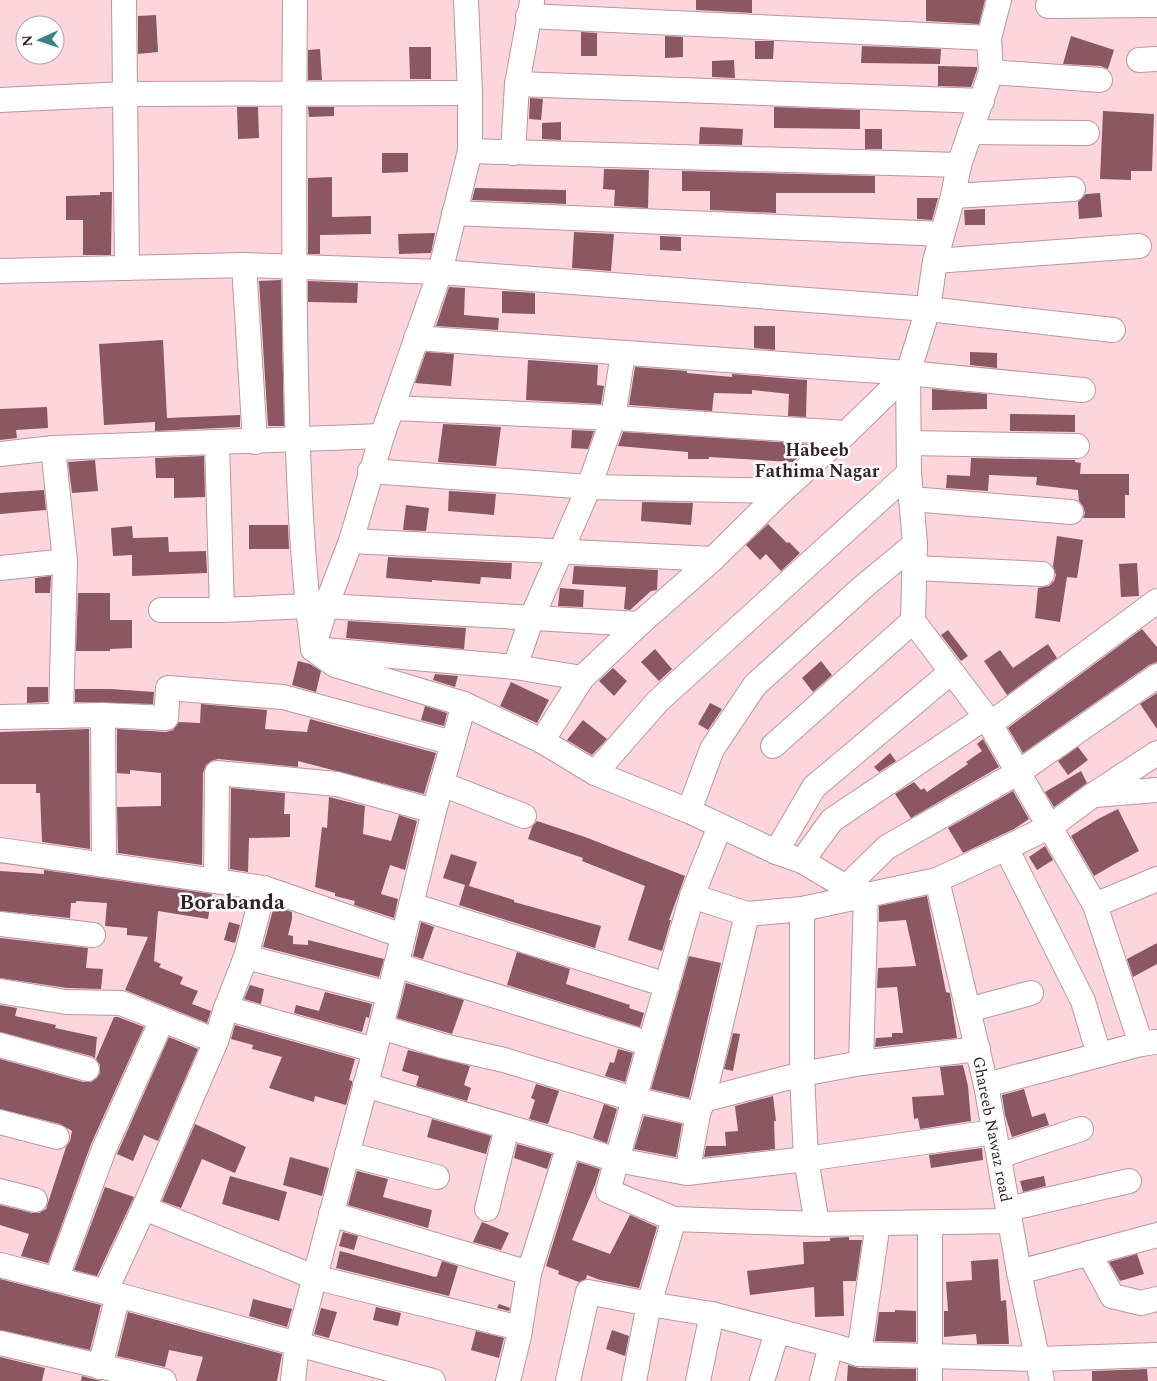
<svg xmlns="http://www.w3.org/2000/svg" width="1157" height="1381" font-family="Spectral,serif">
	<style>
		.building { fill: #8a5762 }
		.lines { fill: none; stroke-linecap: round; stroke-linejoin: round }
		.minor-casing { stroke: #bb969d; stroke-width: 26 }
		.minor { stroke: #fff; stroke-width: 24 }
		.labels { text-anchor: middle; stroke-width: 5; stroke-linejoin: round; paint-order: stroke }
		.street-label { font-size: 16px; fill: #322326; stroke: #fff }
		.neighbourhood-label { font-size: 18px; font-weight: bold; fill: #322326; stroke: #fff }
		.district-label { font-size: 21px; font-weight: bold; fill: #322326; stroke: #fff }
	</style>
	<rect width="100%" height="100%" fill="#fdd5dc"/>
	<g class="building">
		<path d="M 696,0 L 752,0 L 752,13 L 696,10 Z"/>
		<path d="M 926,0 L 985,0 L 979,24 L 926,21 Z"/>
		<path d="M 156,15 L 158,52 L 138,54 L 138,16 Z"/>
		<path d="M 581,32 L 597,33 L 597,56 L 581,56 Z"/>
		<path d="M 665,36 L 683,37 L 683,57 L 665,58 Z"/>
		<path d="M 1071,36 L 1114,50 L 1108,69 L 1101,66 L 1063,64 Z"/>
		<path d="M 755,41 L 774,41 L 773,59 L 755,59 Z"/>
		<path d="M 862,46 L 941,49 L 940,64 L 861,63 Z"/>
		<path d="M 409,47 L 431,47 L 431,79 L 410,79 Z"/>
		<path d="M 320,49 L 322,80 L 308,80 L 308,50 Z"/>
		<path d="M 734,60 L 735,78 L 712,77 L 712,61 Z"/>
		<path d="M 938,66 L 977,67 L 977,70 L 971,87 L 938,86 Z"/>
		<path d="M 530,98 L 543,99 L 541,120 L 529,119 Z"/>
		<path d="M 237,107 L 258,107 L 259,138 L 238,139 Z"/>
		<path d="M 308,107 L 334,107 L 334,116 L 309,117 Z"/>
		<path d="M 774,107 L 860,110 L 860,129 L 774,128 Z"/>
		<path d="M 1103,111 L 1154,114 L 1152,171 L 1131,171 L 1131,180 L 1100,179 Z"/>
		<path d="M 561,122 L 561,140 L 542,139 L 542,123 Z"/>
		<path d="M 700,127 L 743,129 L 742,145 L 699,144 Z"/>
		<rect x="865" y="129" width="17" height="20"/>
		<path d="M 382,153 L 408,153 L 408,172 L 382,173 Z"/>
		<path d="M 604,169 L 649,170 L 648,208 L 614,206 L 615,190 L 603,189 Z"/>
		<path d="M 682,171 L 875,176 L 875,193 L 776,193 L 776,213 L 710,210 L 710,191 L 682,191 Z"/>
		<path d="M 332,177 L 332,217 L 371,216 L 371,234 L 320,235 L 320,254 L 308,254 L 308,178 Z"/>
		<path d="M 475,188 L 566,190 L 566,204 L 472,200 Z"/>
		<path d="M 100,192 L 112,192 L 111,255 L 83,255 L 83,220 L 66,220 L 66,196 L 100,195 Z"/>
		<path d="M 1100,193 L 1102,217 L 1079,219 L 1078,202 L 1086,194 Z"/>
		<path d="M 917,198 L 938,198 L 932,220 L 917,219 Z"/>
		<path d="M 985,209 L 985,225 L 965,225 L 964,210 Z"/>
		<path d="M 574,232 L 614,234 L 611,271 L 572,268 Z"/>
		<path d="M 435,233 L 431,253 L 399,254 L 398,234 Z"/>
		<path d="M 660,236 L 681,237 L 681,251 L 660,250 Z"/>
		<path d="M 281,280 L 284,426 L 268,426 L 259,281 Z"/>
		<path d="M 308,281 L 358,283 L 357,303 L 308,302 Z"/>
		<path d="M 449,287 L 465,288 L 464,315 L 499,318 L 498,330 L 436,326 Z"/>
		<path d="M 502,291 L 535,293 L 535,314 L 502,313 Z"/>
		<path d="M 754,326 L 775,326 L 775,350 L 754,348 Z"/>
		<path d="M 163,340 L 167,418 L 240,415 L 240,427 L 155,431 L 155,422 L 104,425 L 99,344 Z"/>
		<path d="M 426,352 L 454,354 L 451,386 L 415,383 Z"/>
		<path d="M 970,352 L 997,353 L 997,368 L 970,365 Z"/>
		<path d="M 528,360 L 598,365 L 597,385 L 604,386 L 601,404 L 526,400 Z"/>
		<path d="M 635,367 L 687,371 L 687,373 L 732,377 L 732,374 L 807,380 L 806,417 L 788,416 L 789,394 L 752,390 L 752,394 L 714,393 L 712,411 L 629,405 Z"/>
		<path d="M 932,389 L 987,394 L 987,409 L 932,410 Z"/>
		<path d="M 47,407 L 48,428 L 16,430 L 17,438 L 0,440 L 0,409 Z"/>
		<path d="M 1010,414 L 1075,415 L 1075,432 L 1010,431 Z"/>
		<path d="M 443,424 L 501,427 L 496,466 L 438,462 Z"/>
		<path d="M 572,430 L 594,431 L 588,449 L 571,448 Z"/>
		<path d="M 623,432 L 809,444 L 809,448 L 793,462 L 709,457 L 709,459 L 688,459 L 688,452 L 618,446 Z"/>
		<path d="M 204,456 L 205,497 L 174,498 L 174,478 L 156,478 L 155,458 Z"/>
		<path d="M 971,458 L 1075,460 L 1075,462 L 1081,463 L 1080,474 L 1129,474 L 1129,495 L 1125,495 L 1125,518 L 1083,518 L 1085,513 L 1083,506 L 1079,501 L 1078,490 L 1036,485 L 1037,477 L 989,475 L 988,491 L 946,488 L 947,475 L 970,476 Z"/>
		<path d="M 95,460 L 98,491 L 72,493 L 68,462 Z"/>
		<path d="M 44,490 L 46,510 L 0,514 L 0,493 Z"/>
		<path d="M 449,491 L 496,494 L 494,515 L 448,511 Z"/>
		<path d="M 642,502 L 693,503 L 691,525 L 641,521 Z"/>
		<path d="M 406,505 L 429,508 L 426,531 L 403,530 Z"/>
		<path d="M 768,524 L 787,543 L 789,542 L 800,553 L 781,571 L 766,554 L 760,560 L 746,545 Z"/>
		<path d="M 249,525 L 288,525 L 289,549 L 249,549 Z"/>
		<path d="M 132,526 L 133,538 L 168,537 L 169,552 L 206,551 L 207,573 L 132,576 L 132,555 L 113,556 L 111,528 Z"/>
		<path d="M 1057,536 L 1083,540 L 1077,578 L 1067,577 L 1060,622 L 1035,618 L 1038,588 L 1049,586 L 1054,581 L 1056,575 L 1053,566 Z"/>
		<path d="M 388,557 L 512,563 L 511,579 L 481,577 L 480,584 L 432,580 L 432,582 L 386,578 Z"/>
		<path d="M 1137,563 L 1139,596 L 1121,597 L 1119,564 Z"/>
		<path d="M 574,566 L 658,570 L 657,590 L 651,591 L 630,610 L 624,609 L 626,587 L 572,584 Z"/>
		<path d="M 51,576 L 50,593 L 35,593 L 35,578 Z"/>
		<path d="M 560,588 L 584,590 L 583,607 L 558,606 Z"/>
		<path d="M 78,593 L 110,593 L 110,620 L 132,620 L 132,648 L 110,649 L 110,651 L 76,651 Z"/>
		<path d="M 348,621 L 466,628 L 464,649 L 346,638 Z"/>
		<path d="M 1142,629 L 1157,647 L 1157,662 L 1149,665 L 1023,753 L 1008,728 Z"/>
		<path d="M 948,630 L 968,656 L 961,661 L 941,635 Z"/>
		<path d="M 1048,644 L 1057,658 L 1007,695 L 984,661 L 1000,650 L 1013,668 Z"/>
		<path d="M 655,649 L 672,669 L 659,681 L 641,662 Z"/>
		<path d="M 298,661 L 310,664 L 321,671 L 316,692 L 292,685 Z"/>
		<path d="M 821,661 L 832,675 L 813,692 L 802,678 Z"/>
		<path d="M 613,668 L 627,681 L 614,696 L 599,681 Z"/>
		<path d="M 435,674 L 458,676 L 455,687 L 433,680 Z"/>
		<path d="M 511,682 L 549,700 L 537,723 L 500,706 Z"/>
		<path d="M 27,687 L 48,687 L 48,702 L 27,703 Z"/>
		<path d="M 75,689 L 111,689 L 154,692 L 153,704 L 75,702 Z"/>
		<path d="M 1157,693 L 1157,729 L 1140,704 Z"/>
		<path d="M 710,703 L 722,709 L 708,730 L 698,724 Z"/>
		<path d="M 201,704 L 267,710 L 265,729 L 307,732 L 310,719 L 436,753 L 424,794 L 298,761 L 298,767 L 218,759 L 211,761 L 206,765 L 203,773 L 202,865 L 118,853 L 117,807 L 161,806 L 161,773 L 130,770 L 130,774 L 117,773 L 117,729 L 166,732 L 173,730 L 179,722 L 200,723 Z"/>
		<path d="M 425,706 L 447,713 L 444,726 L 421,720 Z"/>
		<path d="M 583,720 L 607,739 L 592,755 L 567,740 Z"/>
		<path d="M 89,729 L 90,849 L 42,842 L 40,793 L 36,793 L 36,784 L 0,784 L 0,732 Z"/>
		<path d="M 983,739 L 999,767 L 911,818 L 895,794 L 914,782 L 921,790 L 924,788 L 927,792 L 968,764 L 966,762 L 982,751 L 977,744 Z"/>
		<path d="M 1078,747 L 1088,760 L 1068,775 L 1058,761 Z"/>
		<path d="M 890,753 L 896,761 L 879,772 L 874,767 Z"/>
		<path d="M 1081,771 L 1087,783 L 1054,807 L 1045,792 Z"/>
		<path d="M 231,788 L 285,793 L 284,814 L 290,814 L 290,837 L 249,838 L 248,872 L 230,869 Z"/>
		<path d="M 1013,791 L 1029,819 L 1014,829 L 963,853 L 948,828 Z"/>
		<path d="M 329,797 L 365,806 L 363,834 L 391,841 L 399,815 L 417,821 L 405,870 L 390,865 L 381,894 L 398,899 L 394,918 L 354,905 L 355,901 L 335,896 L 335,893 L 315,887 L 322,827 L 327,828 Z"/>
		<path d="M 1118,809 L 1139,851 L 1113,865 L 1094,876 L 1071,836 L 1098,819 Z"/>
		<path d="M 537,821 L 585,837 L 685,876 L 669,920 L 671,920 L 662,951 L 628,940 L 645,886 L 582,861 L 583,858 L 528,839 L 532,827 Z"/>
		<path d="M 1045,846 L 1053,860 L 1037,870 L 1029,857 Z"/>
		<path d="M 451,854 L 477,862 L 469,886 L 514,900 L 514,902 L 601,926 L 595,948 L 459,905 L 465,885 L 443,878 Z"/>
		<path d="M 44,870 L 212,894 L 208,919 L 158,911 L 154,961 L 161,964 L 159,967 L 183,977 L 180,984 L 198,991 L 192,1004 L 211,1011 L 207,1023 L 125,990 L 148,937 L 127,935 L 127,928 L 105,926 L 107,903 L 76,901 L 76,903 L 71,903 L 70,918 L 0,911 L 0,871 L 44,874 Z"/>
		<path d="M 927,896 L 946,992 L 950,993 L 957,1038 L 875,1047 L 876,1038 L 892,1037 L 892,1033 L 903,1033 L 897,987 L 877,988 L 878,968 L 916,966 L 906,920 L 879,922 L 879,906 Z"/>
		<path d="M 274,906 L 292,912 L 292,919 L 288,935 L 293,936 L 293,944 L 308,945 L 308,940 L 384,959 L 379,977 L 263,947 Z"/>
		<path d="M 229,922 L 240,925 L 235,943 L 224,940 Z"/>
		<path d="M 421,922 L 434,927 L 423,959 L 413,956 Z"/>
		<path d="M 0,938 L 88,948 L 86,968 L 103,969 L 101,989 L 67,988 L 0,978 Z"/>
		<path d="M 1157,943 L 1157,964 L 1133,977 L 1127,959 Z"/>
		<path d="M 517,952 L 570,969 L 566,984 L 630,1005 L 629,1008 L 644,1013 L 640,1027 L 507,985 Z"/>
		<path d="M 689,956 L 721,963 L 689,1098 L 651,1089 Z"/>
		<path d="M 406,983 L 464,1000 L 452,1034 L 397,1018 Z"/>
		<path d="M 250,985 L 264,989 L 261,1004 L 244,999 Z"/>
		<path d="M 325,992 L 372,1004 L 369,1018 L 366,1017 L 362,1032 L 294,1013 L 296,1005 L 319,1011 Z"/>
		<path d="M 0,1005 L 17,1008 L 15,1016 L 56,1025 L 55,1028 L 97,1037 L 95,1058 L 91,1056 L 0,1032 Z"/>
		<path d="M 114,1017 L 118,1017 L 144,1027 L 91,1144 L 48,1263 L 21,1256 L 29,1234 L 0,1225 L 0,1205 L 32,1213 L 39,1213 L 46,1209 L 66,1147 L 70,1141 L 72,1131 L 60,1124 L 0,1109 L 0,1059 L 83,1082 L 91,1082 L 97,1078 L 100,1073 L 100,1065 L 96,1059 Z"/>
		<path d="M 235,1025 L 355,1059 L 349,1080 L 352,1081 L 352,1084 L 346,1105 L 315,1096 L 314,1102 L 269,1088 L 282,1057 L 252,1049 L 253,1045 L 231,1039 Z"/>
		<path d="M 733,1033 L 740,1034 L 733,1071 L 724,1069 Z"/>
		<path d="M 169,1037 L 198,1049 L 158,1141 L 144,1135 L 133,1161 L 117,1154 Z"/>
		<path d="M 618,1049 L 633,1053 L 625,1082 L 605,1076 L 610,1062 L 614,1063 Z"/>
		<path d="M 408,1050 L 470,1066 L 464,1085 L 471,1088 L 467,1101 L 416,1086 L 419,1076 L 402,1071 Z"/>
		<path d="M 963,1065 L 968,1086 L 971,1121 L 920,1129 L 918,1118 L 914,1119 L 912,1097 L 944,1095 L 940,1067 Z"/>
		<path d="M 536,1084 L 559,1091 L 548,1124 L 529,1119 L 535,1100 L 531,1098 Z"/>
		<path d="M 1024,1089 L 1032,1117 L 1045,1113 L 1049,1125 L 1012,1137 L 1005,1115 L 1002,1095 Z"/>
		<path d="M 773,1096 L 776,1121 L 774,1121 L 775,1149 L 704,1157 L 706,1146 L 726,1146 L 725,1132 L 738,1131 L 735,1106 Z"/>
		<path d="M 604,1104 L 617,1109 L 607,1143 L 593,1138 Z"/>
		<path d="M 644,1116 L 682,1124 L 676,1157 L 634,1149 Z"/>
		<path d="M 432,1119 L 491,1136 L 486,1154 L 427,1137 Z"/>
		<path d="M 195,1124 L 246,1147 L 235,1173 L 202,1159 L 181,1208 L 162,1201 Z"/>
		<path d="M 517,1144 L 552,1154 L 547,1169 L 514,1158 Z"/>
		<path d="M 982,1148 L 983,1160 L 931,1168 L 929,1155 Z"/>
		<path d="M 290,1157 L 329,1168 L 322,1196 L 283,1185 Z"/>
		<path d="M 578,1162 L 600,1169 L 595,1185 L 572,1240 L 610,1254 L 630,1215 L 657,1227 L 639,1288 L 600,1280 L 587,1275 L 586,1279 L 579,1282 L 558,1274 L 559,1271 L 546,1266 Z"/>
		<path d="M 357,1171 L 388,1179 L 383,1197 L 432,1210 L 428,1228 L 348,1205 Z"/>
		<path d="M 230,1176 L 287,1192 L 279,1221 L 222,1204 Z"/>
		<path d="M 1044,1176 L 1046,1186 L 1023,1192 L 1020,1181 Z"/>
		<path d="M 105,1187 L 134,1197 L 97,1276 L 74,1270 Z"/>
		<path d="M 482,1222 L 509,1233 L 501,1250 L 473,1242 Z"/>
		<path d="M 343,1232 L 358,1236 L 354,1250 L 339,1246 Z"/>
		<path d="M 849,1237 L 849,1240 L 862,1240 L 856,1281 L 843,1281 L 844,1316 L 815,1317 L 814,1287 L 750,1295 L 747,1271 L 804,1264 L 803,1242 L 830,1241 L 830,1238 Z"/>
		<path d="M 340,1251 L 435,1277 L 437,1276 L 442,1261 L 458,1266 L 449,1296 L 336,1268 Z"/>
		<path d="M 1137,1254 L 1144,1274 L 1120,1281 L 1109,1262 Z"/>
		<path d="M 998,1259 L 1001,1301 L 1006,1300 L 1009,1344 L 977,1344 L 976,1334 L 944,1337 L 944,1311 L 948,1311 L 946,1282 L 972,1280 L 971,1261 Z"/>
		<path d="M 0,1279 L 101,1305 L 90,1350 L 0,1330 Z"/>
		<path d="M 253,1299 L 292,1309 L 287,1327 L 249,1316 Z"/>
		<path d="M 499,1304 L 510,1308 L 509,1311 L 497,1308 Z"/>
		<path d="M 376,1307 L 401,1313 L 398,1326 L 373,1320 Z"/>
		<path d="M 321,1308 L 337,1312 L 329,1338 L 314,1334 Z"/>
		<path d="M 895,1310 L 916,1311 L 916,1342 L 875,1341 L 879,1312 L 895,1312 Z"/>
		<path d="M 128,1312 L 282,1354 L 277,1381 L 196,1381 L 203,1357 L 169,1350 L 165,1367 L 117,1356 Z"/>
		<path d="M 612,1330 L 629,1336 L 625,1356 L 606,1349 Z"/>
		<path d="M 476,1331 L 504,1338 L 499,1358 L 471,1350 Z"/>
		<path d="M 0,1357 L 45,1368 L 42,1381 L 0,1381 Z"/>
		<path d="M 848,1365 L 859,1368 L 916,1369 L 916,1381 L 847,1381 Z"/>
		<path d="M 1147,1369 L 1148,1381 L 1092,1381 L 1092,1371 Z"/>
		<path d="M 82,1376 L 97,1380 L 103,1381 L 81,1381 Z"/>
	</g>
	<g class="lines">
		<g class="minor-casing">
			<g id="minor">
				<path d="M 124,0 L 127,268"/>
				<path d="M 295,0 C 294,125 293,249 296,374 C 298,466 301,558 313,649 L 335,665 L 464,704 L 542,741 L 595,773 L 689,811 L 776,852 L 802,861 L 846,887 L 854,898"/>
				<path d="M 466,0 L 470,93 L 470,151 L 440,272 L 382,436 L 351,541 L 326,606 L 313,649 L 515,667 L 582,678"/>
				<path d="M 999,0 L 989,38 L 991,72 L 959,165 L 953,196 L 935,261 L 928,309 L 908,373 L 909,473 L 915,544 L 913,621 L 986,717 L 1095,905 L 1141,1044"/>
				<path d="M 1048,6 L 1157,5"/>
				<path d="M 528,16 L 989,38"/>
				<path d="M 1139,60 L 1157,59"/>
				<path d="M 991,72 L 1100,80"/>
				<path d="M 517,84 L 982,101"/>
				<path d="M 0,100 L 126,94 L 470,93"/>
				<path d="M 970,132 L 1087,133"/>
				<path d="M 470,151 L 959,165"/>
				<path d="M 513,153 L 517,84 L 532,2"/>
				<path d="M 953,196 L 1073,189"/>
				<path d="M 454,213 L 942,234"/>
				<path d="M 935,261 L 1139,246"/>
				<path d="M 244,265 L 255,442"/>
				<path d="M 0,271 L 244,265 L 440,272 L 928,309 L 1113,330"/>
				<path d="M 416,338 L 908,373 L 1083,390"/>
				<path d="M 392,408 L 613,418 L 846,433"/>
				<path d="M 217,442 L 222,610 L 307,606"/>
				<path d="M 909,443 L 1077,446"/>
				<path d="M 53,448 L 65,561 L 61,716"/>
				<path d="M 0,454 L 53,448 L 382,436"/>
				<path d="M 370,471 L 589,487 L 782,491"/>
				<path d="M 911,499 L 1071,512"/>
				<path d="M 351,541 L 713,559"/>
				<path d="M 0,568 L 65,561"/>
				<path d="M 915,568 L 1042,574"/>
				<path d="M 326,606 L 639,624"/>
				<path d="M 161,610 L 222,610"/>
				<path d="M 515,667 L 532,617 L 589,487 L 613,418 L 623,353"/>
				<path d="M 103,715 L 104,865"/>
				<path d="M 0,717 L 103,715 L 166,718 L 168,688 L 283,697 L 453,743"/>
				<path d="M 990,724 L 1157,601"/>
				<path d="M 542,741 L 582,678 L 639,624 L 713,559 L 782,491 L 846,433 L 908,373"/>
				<path d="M 773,746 L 913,621"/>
				<path d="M 595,773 L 658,701 L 909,473"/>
				<path d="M 442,784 L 524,816"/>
				<path d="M 1095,795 L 1157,790"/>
				<path d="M 689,811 L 712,749 L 755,685 L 863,587 L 915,544"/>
				<path d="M 1006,848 L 1083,1001 L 1099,1055"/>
				<path d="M 0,850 L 264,888 L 403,936"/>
				<path d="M 776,852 L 814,787 L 951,672"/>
				<path d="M 802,861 L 832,820 L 986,717"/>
				<path d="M 937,880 L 986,1085 L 1019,1272 L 1042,1381"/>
				<path d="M 216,881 L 217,773 L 337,784 L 434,811"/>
				<path d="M 846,887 L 887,847 L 1019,772 L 1157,676"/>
				<path d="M 692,896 L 720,826"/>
				<path d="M 411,905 L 667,985"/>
				<path d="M 1095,905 L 1157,879"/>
				<path d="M 802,909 L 802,1074 L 806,1159 L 817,1224"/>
				<path d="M 0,924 L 93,935"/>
				<path d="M 246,957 L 389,994"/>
				<path d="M 396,965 L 650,1044"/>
				<path d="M 0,991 L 66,1002 L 121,1003 L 216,1041"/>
				<path d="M 226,1008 L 374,1050"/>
				<path d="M 968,1010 L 1031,993"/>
				<path d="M 381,1027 L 443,1046 L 504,1060 L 633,1099 L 698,1114"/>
				<path d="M 0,1045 L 87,1069"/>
				<path d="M 861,1063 L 866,894"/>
				<path d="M 365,1085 L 569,1145 L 617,1160 L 687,1173 L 806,1159 L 994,1132"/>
				<path d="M 986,1085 L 1141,1044 L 1155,1042"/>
				<path d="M 703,1100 L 802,1074 L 861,1063 L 978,1049"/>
				<path d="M 0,1122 L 57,1137"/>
				<path d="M 347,1154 L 437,1177"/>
				<path d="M 999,1156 L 1081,1129"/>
				<path d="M 687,1173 L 698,1114 L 703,1100 L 747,914"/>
				<path d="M 0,1191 L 35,1200"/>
				<path d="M 144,1208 L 314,1277 L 520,1328"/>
				<path d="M 487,1209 L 507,1127"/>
				<path d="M 1008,1209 L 1129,1181"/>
				<path d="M 331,1214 L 529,1273"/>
				<path d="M 1010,1221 L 817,1224 L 674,1219 L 608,1191 L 692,896 L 747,914 L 802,909 L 937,880 L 1006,848 L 1051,826 L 1093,795 L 1157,753"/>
				<path d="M 930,1223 L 930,1381"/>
				<path d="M 1089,1253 L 1112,1296 L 1141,1303 L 1157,1299"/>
				<path d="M 0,1265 L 118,1295 L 433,1381"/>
				<path d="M 1019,1272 L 1157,1235"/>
				<path d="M 56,1280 L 104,1149 L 162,1020"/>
				<path d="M 105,1292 L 144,1208 L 216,1041 L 226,1008 L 246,957 L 264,888"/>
				<path d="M 0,1343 L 164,1381"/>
				<path d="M 859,1354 L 878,1223"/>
				<path d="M 100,1367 L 118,1295"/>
				<path d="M 293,1381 L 297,1344 L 381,1027 L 434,811 L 464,704"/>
				<path d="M 508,1381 L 519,1336 L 529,1273 L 569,1145"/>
				<path d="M 568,1381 L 588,1292 L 649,1304 L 712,1314 L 831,1345 L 859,1354 L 1038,1359 L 1157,1355"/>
				<path d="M 634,1381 L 649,1304 L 674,1219"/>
				<path d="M 698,1381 L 712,1314"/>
				<path d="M 762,1381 L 777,1332"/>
				<path d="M 822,1381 L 831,1345"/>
			</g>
		</g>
		<use href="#minor" class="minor"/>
	</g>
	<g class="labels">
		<g class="street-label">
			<text transform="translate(993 1129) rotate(79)" y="6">Ghareeb Nawaz road</text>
		</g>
		<g class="neighbourhood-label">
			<text x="817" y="456">Habeeb<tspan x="817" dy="21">Fathima Nagar</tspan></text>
		</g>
		<g class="district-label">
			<text x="232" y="909">Borabanda</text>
		</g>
	</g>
	<g transform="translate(40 40) rotate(267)"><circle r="24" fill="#ffffff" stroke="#ada7a8"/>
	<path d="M0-4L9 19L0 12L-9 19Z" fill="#3a8282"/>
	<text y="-8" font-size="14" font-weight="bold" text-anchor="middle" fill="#322326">N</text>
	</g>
</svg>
